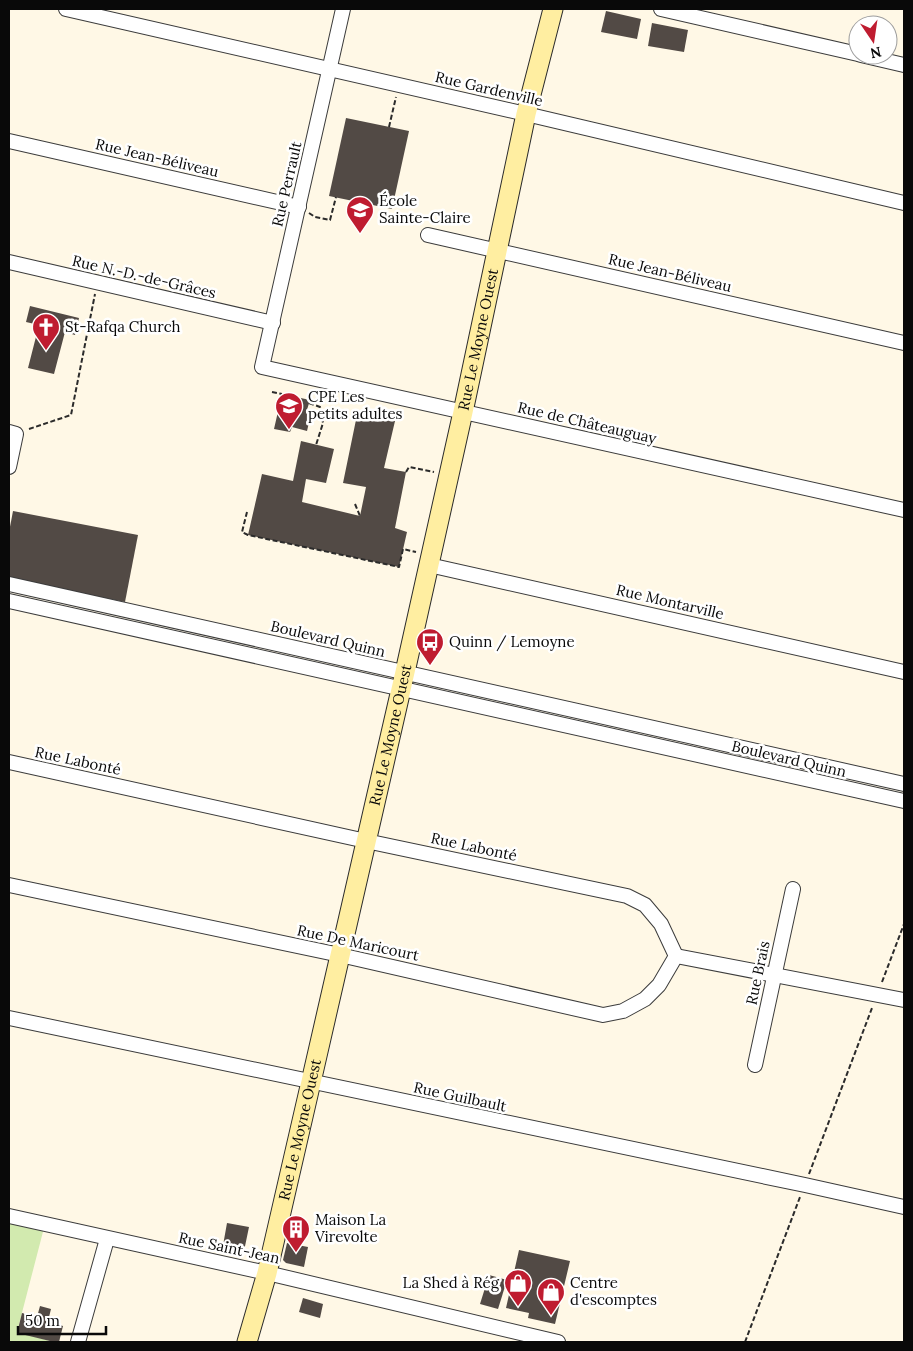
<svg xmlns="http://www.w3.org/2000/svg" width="913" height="1351" font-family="Lora,serif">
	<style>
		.green { fill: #d2eaaf }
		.building { fill: #524a45 }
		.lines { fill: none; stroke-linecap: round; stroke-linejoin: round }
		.street-casing { stroke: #3c3c3c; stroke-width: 16 }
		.secondary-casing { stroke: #2b2b2b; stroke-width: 21 }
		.path { stroke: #2b2b2b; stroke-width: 2; stroke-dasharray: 5 2.5; stroke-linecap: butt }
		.street { stroke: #fff; stroke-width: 14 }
		.secondary { stroke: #ffeea1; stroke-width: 19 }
		.labels { text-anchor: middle; stroke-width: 5; stroke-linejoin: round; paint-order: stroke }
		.street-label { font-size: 15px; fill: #090909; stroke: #fff }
		.poi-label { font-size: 15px; fill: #090909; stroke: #fff; text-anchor: start }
	</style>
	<rect width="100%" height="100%" fill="#fff8e6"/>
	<path class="green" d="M 9,1216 L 45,1224 L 17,1332 L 54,1342 L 9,1342 Z"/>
	<g class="building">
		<path d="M 606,11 L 641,19 L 637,39 L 601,32 Z"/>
		<path d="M 652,23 L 688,30 L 684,52 L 648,46 Z"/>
		<path d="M 346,118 L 409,131 L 392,209 L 329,196 Z"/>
		<path d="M 30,306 L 79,318 L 75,335 L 65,332 L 54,374 L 28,368 L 39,325 L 26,322 Z"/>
		<path d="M 282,394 L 310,400 L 306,413 L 311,414 L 307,431 L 292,427 L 290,432 L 274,429 Z"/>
		<path d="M 357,415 L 395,421 L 384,468 L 406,472 L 395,528 L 407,532 L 399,567 L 248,535 L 262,474 L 293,481 L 301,441 L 334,449 L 326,483 L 306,479 L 302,502 L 360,516 L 366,487 L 343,483 Z"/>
		<path d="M 13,511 L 138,535 L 125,602 L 9,579 L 9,532 Z"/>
		<path d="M 227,1223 L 249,1227 L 244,1251 L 228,1248 L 227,1252 L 222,1251 Z"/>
		<path d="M 287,1243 L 308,1247 L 304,1267 L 286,1263 L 283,1260 Z"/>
		<path d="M 519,1250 L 570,1261 L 555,1324 L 528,1318 L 529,1313 L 506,1308 Z"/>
		<path d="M 489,1275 L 507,1280 L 498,1309 L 480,1304 Z"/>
		<path d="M 303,1298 L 323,1304 L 320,1318 L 299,1312 Z"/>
		<path d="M 40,1306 L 51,1309 L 48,1321 L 63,1326 L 59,1342 L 54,1342 L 17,1333 L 22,1313 L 37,1317 Z"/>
	</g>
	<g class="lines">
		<g class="street-casing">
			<g id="street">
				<path d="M 66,9 L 526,114 L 904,203"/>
				<path d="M 343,9 L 262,367 L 904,510"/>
				<path d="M 661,9 L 858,54"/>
				<path d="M 861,55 L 904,65"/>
				<path d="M 9,141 L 299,207"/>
				<path d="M 428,235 L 904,343"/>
				<path d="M 9,262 L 273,323"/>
				<path d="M 9,432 L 16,434 L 9,467"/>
				<path d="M 429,565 L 904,672"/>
				<path d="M 9,584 L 904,784"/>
				<path d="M 9,601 L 904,801"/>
				<path d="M 9,762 L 366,841 L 627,896 L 645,905 L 661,924 L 676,956"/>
				<path d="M 9,885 L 340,955 L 603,1015 L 623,1011 L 645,999 L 659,985 L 676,956"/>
				<path d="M 676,956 L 904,1000"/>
				<path d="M 9,1018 L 805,1185 L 904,1207"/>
				<path d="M 755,1065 L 793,889"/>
				<path d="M 9,1216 L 267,1273 L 558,1342"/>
				<path d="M 78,1342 L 107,1239"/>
			</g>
		</g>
		<g class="secondary-casing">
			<g id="secondary">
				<path id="s1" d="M 247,1342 L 267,1273 L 311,1082 L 405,672 L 463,412 L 526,114 L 553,9"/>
			</g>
		</g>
		<g class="path">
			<path d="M 389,127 L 396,97"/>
			<path d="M 309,213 L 315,217 L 330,220 L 336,197"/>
			<path d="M 272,392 L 282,394"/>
			<path d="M 309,403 L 320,407 L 323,423 L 316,445"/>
			<path d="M 29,429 L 71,415 L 95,294"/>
			<path d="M 406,472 L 409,467 L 434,472"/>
			<path d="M 355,504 L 360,516"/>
			<path d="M 247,512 L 242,532 L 248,535 L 399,567 L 403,549 L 416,552"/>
			<path d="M 882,982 L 904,924"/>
			<path d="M 809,1174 L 872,1008"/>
			<path d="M 745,1342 L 800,1197"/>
		</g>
		<use href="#street" class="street"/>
		<use href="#secondary" class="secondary"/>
	</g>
	<defs>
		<g id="school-pin" transform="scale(1.4375)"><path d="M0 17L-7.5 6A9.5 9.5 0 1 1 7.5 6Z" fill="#bf1c30" stroke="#fff"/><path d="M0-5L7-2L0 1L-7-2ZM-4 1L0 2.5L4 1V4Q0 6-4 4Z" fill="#fff"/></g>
		<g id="church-pin" transform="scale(1.4375)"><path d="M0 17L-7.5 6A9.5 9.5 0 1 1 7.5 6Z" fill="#bf1c30" stroke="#fff"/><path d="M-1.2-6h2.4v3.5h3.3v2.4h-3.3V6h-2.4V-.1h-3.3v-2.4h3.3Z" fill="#fff"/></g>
		<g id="bus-pin" transform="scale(1.4375)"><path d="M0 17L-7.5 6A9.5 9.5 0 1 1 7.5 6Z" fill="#bf1c30" stroke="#fff"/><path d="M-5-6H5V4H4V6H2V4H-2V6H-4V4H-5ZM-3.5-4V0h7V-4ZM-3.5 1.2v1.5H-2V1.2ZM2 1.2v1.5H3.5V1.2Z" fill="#fff"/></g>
		<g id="building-pin" transform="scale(1.4375)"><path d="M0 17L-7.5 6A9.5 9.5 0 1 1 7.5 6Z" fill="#bf1c30" stroke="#fff"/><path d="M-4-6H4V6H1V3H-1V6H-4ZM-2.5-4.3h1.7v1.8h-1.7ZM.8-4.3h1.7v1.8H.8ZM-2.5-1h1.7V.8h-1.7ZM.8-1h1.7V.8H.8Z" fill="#fff"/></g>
		<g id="shop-pin" transform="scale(1.4375)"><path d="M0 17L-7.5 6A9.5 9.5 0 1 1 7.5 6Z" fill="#bf1c30" stroke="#fff"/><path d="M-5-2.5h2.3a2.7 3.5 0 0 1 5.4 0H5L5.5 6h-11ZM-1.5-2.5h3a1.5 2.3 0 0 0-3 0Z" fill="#fff"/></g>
	</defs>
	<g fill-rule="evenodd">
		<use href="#school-pin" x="360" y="210"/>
		<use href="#church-pin" x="46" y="327"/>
		<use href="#school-pin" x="289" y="406"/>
		<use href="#bus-pin" x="430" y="642"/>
		<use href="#building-pin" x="296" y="1229"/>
		<use href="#shop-pin" x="518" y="1283"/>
		<use href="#shop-pin" x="551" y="1292"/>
	</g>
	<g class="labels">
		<g class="street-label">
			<text transform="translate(489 89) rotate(13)" y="5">Rue Gardenville</text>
			<text transform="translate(157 158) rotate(13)" y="5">Rue Jean-Béliveau</text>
			<text transform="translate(287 184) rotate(-77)" y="5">Rue Perrault</text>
			<text transform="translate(670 273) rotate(13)" y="5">Rue Jean-Béliveau</text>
			<text transform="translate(144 277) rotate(13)" y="5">Rue N.-D.-de-Grâces</text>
			<text dy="5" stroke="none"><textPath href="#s1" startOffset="1029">Rue Le Moyne Ouest</textPath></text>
			<text transform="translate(587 423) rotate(13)" y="5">Rue de Châteauguay</text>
			<text transform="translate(670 602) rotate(13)" y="5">Rue Montarville</text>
			<text transform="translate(328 639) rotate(13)" y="5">Boulevard Quinn</text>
			<text dy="5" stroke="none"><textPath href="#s1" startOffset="624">Rue Le Moyne Ouest</textPath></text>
			<text transform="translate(789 759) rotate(13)" y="5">Boulevard Quinn</text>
			<text transform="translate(78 761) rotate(12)" y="5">Rue Labonté</text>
			<text transform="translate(474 847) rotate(12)" y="5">Rue Labonté</text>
			<text transform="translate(358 943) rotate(12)" y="5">Rue De Maricourt</text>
			<text transform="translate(758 973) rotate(-78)" y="5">Rue Brais</text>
			<text transform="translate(460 1097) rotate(12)" y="5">Rue Guilbault</text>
			<text dy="5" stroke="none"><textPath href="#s1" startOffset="219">Rue Le Moyne Ouest</textPath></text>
			<text transform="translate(229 1248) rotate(12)" y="5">Rue Saint-Jean</text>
		</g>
		<g class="poi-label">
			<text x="379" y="206">École<tspan x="379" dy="17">Sainte-Claire</tspan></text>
			<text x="65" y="332">St-Rafqa Church</text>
			<text x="308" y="402">CPE Les<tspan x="308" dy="17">petits adultes</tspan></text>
			<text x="449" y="647">Quinn / Lemoyne</text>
			<text x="315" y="1225">Maison La<tspan x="315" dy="17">Virevolte</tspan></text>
			<text x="499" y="1288" text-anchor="end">La Shed à Rég</text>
			<text x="570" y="1288">Centre<tspan x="570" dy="17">d'escomptes</tspan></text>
		</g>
	</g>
	<rect width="913" height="1351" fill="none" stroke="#090909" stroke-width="20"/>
	<g transform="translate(873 40) rotate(167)"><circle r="24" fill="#ffffff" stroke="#9d9d9d"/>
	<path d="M0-4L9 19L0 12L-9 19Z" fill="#bf1c30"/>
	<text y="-8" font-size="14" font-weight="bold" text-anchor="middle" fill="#090909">N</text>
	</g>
	<path d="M18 1326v8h88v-8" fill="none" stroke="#090909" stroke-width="2.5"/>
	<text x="25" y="1326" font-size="15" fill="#090909" stroke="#ffffff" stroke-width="4" paint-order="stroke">50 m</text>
</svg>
